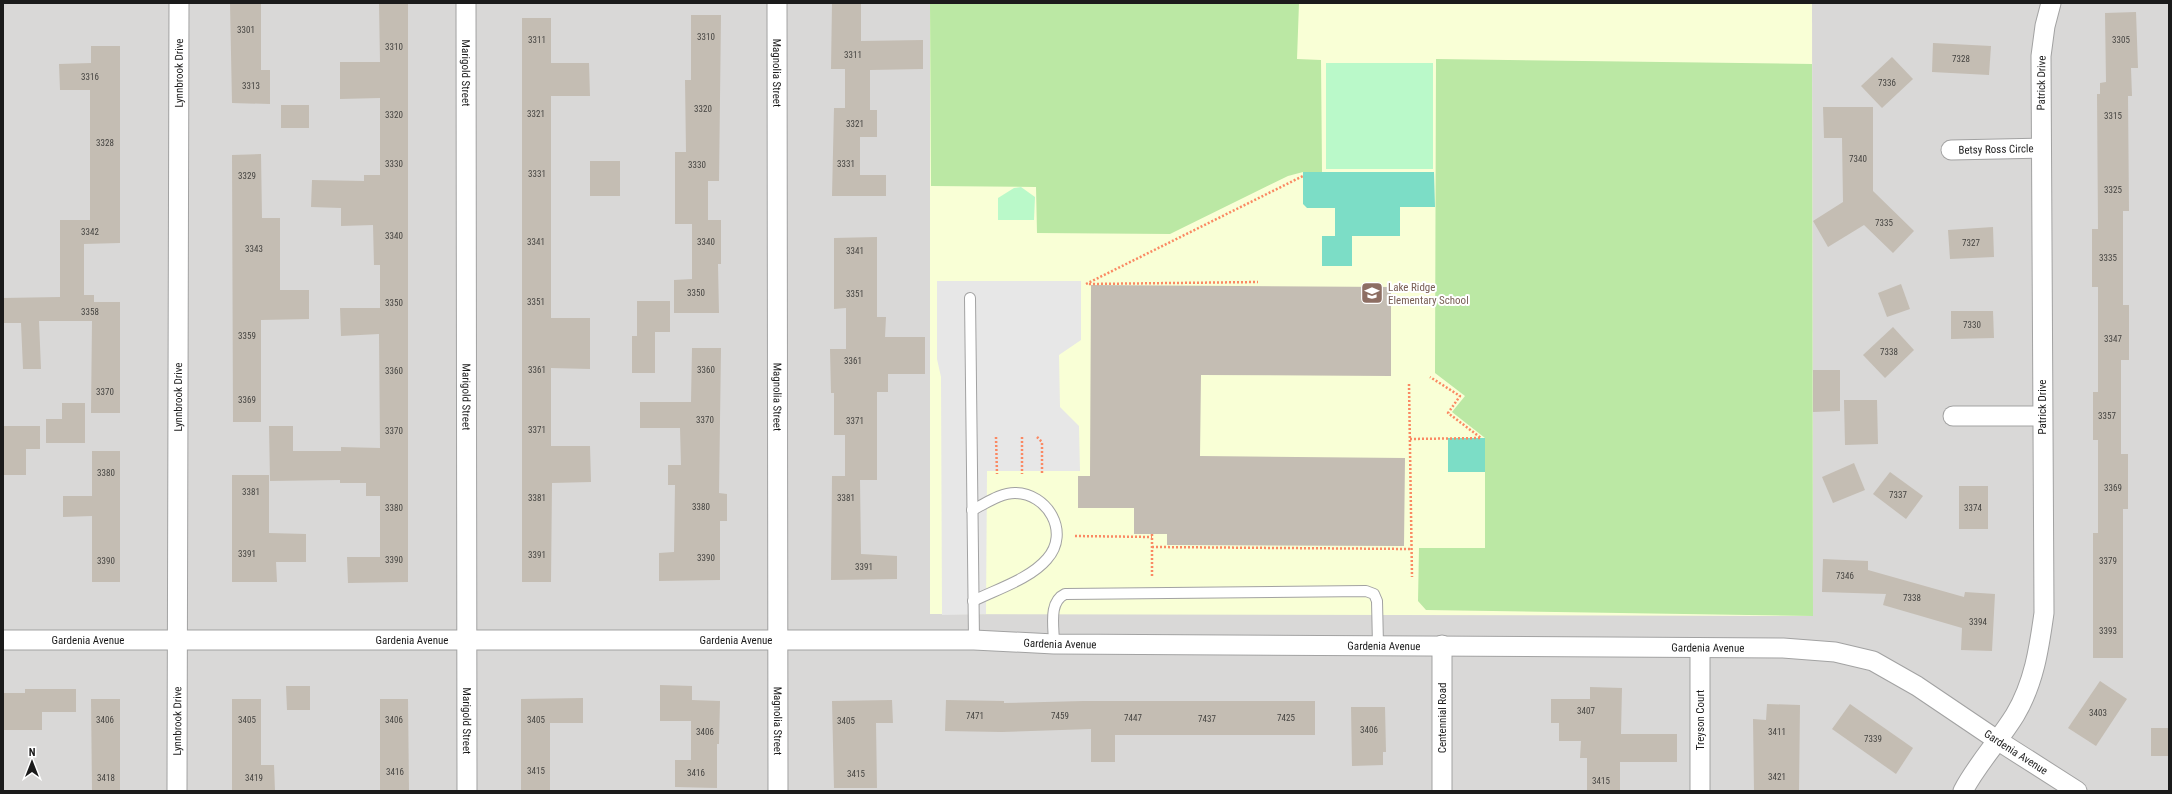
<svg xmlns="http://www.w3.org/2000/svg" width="2172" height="794" font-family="'Roboto Condensed',sans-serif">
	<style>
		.residential { fill: #d9d8d7 }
		.education { fill: #f9ffd6 }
		.grass { fill: #bbe8a4 }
		.park { fill: #baf9c9 }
		.pitch { fill: #7cddc6 }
		.parking { fill: #e7e7e7 }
		.building { fill: #c4bdb3 }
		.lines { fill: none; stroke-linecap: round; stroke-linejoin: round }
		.lane-casing { stroke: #a2a2a2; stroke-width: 12 }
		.street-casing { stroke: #a2a2a2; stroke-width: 21 }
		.path { stroke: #fa8963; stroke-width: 2.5; stroke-dasharray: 2 2; stroke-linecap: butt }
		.lane { stroke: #fff; stroke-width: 10 }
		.street { stroke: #fff; stroke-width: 19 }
		.labels { text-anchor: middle; stroke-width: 4; stroke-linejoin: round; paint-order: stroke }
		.number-label { font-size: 9px; fill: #454441 }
		.street-label { font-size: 11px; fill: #1b1b1b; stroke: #fff }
		.education-label { font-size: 11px; fill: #785e54; stroke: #fff; text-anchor: start }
	</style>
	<rect width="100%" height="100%" fill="#edeae0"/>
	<rect class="residential" x="3" y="3" width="2166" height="788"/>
	<path class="education" d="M 930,3 L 1812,3 L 1813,616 L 930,614 Z"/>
	<g class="grass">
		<path d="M 930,3 L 1299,3 L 1297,59 L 1321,60 L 1322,172 L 1303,172 L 1288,176 L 1170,234 L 1037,233 L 1036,187 L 931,186 Z"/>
		<path d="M 1436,59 L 1812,64 L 1813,616 L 1426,610 L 1418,601 L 1419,548 L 1485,548 L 1485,438 L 1452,412 L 1465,396 L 1435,373 Z"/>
	</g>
	<g class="park">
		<rect x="1326" y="63" width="107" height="106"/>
		<path d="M 1021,187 L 1035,197 L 1034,220 L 998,220 L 998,198 L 1014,188 Z"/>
	</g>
	<g class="pitch">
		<path d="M 1303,172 L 1434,172 L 1435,207 L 1400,207 L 1400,236 L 1352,236 L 1352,266 L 1322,266 L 1322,236 L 1335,236 L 1335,208 L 1307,208 L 1303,204 Z"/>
		<rect x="1448" y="438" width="37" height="34"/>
	</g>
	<path class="parking" d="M 937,281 L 1081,281 L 1081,340 L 1059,355 L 1060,407 L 1079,426 L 1080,471 L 987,471 L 986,614 L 942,615 L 941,377 L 937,359 Z"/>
	<g class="building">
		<path d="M 230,3 L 261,3 L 261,70 L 270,70 L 270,104 L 232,103 Z"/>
		<path d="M 379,3 L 408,3 L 408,582 L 348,583 L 347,557 L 380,557 L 380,496 L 366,496 L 366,483 L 340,483 L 340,480 L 270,481 L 269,426 L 293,426 L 293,451 L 341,451 L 341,447 L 380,448 L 379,334 L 341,336 L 340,308 L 380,308 L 380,265 L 374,265 L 373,225 L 341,226 L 341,208 L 311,207 L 312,180 L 364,181 L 364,175 L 380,175 L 380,98 L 340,99 L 340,62 L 380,62 Z"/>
		<path d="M 832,3 L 861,3 L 861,41 L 923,40 L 923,69 L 870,70 L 870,110 L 877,110 L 877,137 L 860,137 L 860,175 L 886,175 L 886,196 L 832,196 L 834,108 L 845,108 L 845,69 L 831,69 Z"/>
		<path d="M 2136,12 L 2138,68 L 2131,68 L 2132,96 L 2128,96 L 2129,211 L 2123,211 L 2123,305 L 2129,305 L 2129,360 L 2121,360 L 2121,454 L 2128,454 L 2128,509 L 2123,509 L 2123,658 L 2093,658 L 2093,533 L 2098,533 L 2098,440 L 2093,440 L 2093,392 L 2098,392 L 2098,287 L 2092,287 L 2092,229 L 2098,229 L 2097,94 L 2100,94 L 2100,83 L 2106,82 L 2105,13 Z"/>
		<path d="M 691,15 L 721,15 L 719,181 L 708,181 L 708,220 L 721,220 L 721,264 L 718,264 L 719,313 L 674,313 L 674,280 L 692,279 L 692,224 L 675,224 L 675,152 L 686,152 L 685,80 L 691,80 Z"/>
		<path d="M 522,18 L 551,18 L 551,63 L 589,63 L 590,96 L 551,96 L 551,318 L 590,318 L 590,369 L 551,368 L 551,446 L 590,446 L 591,482 L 552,483 L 551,582 L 522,582 Z"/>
		<path d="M 1933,43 L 1991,46 L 1989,75 L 1932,72 Z"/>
		<path d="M 91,46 L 120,46 L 120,243 L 84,244 L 84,295 L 94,295 L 94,302 L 120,302 L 120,413 L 91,413 L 92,321 L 39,321 L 41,369 L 23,369 L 21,323 L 3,323 L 3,298 L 60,297 L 60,220 L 90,220 L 90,90 L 60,90 L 59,64 L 91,63 Z"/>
		<path d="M 1892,57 L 1913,79 L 1882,108 L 1861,86 Z"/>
		<rect x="281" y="105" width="28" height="23"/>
		<path d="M 1823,107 L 1873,107 L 1873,191 L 1914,231 L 1893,253 L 1864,225 L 1828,247 L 1813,221 L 1843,202 L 1842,138 L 1824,138 Z"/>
		<path d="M 261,154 L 262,218 L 280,218 L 280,290 L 309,290 L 309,319 L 261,320 L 261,422 L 233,422 L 232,155 Z"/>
		<rect x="590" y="161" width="30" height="35"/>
		<path d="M 1993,227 L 1994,257 L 1950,259 L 1948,230 Z"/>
		<path d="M 877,237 L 877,317 L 886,317 L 885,337 L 925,337 L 925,374 L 888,374 L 888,392 L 877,392 L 877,480 L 860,480 L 861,554 L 897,556 L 897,579 L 831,580 L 832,476 L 845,476 L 845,435 L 834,435 L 834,393 L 831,393 L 830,349 L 846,349 L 846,308 L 834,309 L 834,238 Z"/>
		<path d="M 1901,284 L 1910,309 L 1887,317 L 1878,293 Z"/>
		<path d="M 1091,285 L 1391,287 L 1391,376 L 1201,375 L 1200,456 L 1405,458 L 1404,546 L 1167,545 L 1167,534 L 1134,534 L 1134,508 L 1078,508 L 1078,476 L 1090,476 Z"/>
		<path d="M 637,301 L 670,301 L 670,332 L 655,332 L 655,373 L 632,373 L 632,336 L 637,336 Z"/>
		<path d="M 1951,311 L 1993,311 L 1994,338 L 1951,339 Z"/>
		<path d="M 1893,327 L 1914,350 L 1885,378 L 1863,355 Z"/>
		<path d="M 692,348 L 721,348 L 719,493 L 727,494 L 727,521 L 720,521 L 720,580 L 659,581 L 659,553 L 674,552 L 675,485 L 668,485 L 668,465 L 681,465 L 680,428 L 640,428 L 640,402 L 691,402 Z"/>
		<path d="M 1813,370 L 1840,370 L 1840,411 L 1813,412 Z"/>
		<path d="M 1844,400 L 1877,400 L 1878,444 L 1845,445 Z"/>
		<path d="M 62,403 L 85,403 L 85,443 L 46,443 L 46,419 L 62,419 Z"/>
		<path d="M 3,426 L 40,426 L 40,449 L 26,449 L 26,475 L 3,475 Z"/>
		<path d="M 92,451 L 120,451 L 120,582 L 92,582 L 92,516 L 63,517 L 63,496 L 92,496 Z"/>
		<path d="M 1854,463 L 1865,490 L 1833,503 L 1822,477 Z"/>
		<path d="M 1890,472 L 1923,496 L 1906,519 L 1873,494 Z"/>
		<path d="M 232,475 L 269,475 L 269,533 L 306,534 L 306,562 L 276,562 L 277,582 L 232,582 Z"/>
		<rect x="1959" y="486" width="29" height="43"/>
		<path d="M 1823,559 L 1868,561 L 1868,570 L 1964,597 L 1965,592 L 1995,594 L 1992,651 L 1961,650 L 1962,628 L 1883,605 L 1886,594 L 1822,592 Z"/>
		<path d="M 2100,681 L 2127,699 L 2096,746 L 2068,728 Z"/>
		<path d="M 660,685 L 692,686 L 692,700 L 720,701 L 719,744 L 717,744 L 717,788 L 675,787 L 675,760 L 691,760 L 691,721 L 660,721 Z"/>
		<path d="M 286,686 L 310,686 L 310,710 L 287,710 Z"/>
		<path d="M 1590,687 L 1622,688 L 1621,734 L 1677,734 L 1677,762 L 1620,762 L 1620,791 L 1587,791 L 1587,758 L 1580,758 L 1581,741 L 1559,741 L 1559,723 L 1551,723 L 1551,699 L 1590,699 Z"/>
		<path d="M 25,689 L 76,689 L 76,712 L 42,712 L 42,730 L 3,730 L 3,693 L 25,693 Z"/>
		<path d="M 583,698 L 583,723 L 550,723 L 550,791 L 521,791 L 521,699 Z"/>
		<path d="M 91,699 L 120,699 L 120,791 L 92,791 Z"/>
		<path d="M 232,699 L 261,699 L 261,765 L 274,765 L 275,791 L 232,791 Z"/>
		<path d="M 380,699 L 408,699 L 409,791 L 380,791 Z"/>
		<path d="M 892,700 L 893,723 L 876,723 L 877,788 L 834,788 L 832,701 Z"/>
		<path d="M 946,700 L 1004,701 L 1004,703 L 1083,701 L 1315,701 L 1315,735 L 1115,735 L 1115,762 L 1091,762 L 1091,729 L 1002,732 L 945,731 Z"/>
		<path d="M 1767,704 L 1800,705 L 1799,791 L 1754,791 L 1753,719 L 1766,720 Z"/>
		<path d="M 1850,704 L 1913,748 L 1896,774 L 1832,729 Z"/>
		<path d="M 1351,707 L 1385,707 L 1386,752 L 1383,752 L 1383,765 L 1352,766 Z"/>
		<rect x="2151" y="728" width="18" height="28"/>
	</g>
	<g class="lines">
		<g class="lane-casing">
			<g id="lane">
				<path d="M 970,298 L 974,640"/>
				<path d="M 972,510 C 985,504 1000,493 1015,493 C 1047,493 1071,532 1047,559 C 1030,579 997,589 973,601"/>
				<path d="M 1054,644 C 1054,627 1048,602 1065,594 L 1366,591 L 1374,594 L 1377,601 L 1378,645"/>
			</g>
		</g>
		<g class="street-casing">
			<g id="street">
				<path id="s1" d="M 466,3 L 467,791"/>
				<path id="s2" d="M 777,3 L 778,791"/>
				<path id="s3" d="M 1951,150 L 2041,148"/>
				<path d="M 1953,416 L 2042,416"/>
				<path id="s4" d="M 3,640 L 974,640 L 1054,644 L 1783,648 L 1835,652 L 1873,661 L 1917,686 L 1997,740 L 2077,791"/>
				<path d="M 1442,645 L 1442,791"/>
				<path id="s5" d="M 177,791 L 179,3"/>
				<path d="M 1700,791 L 1700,648"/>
				<path d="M 1963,791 C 1977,764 1999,741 2015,715 C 2034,683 2039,649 2044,613 L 2041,56 L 2045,26 L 2051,3"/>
			</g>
		</g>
		<g class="path">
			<path d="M 1086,284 L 1303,176"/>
			<path d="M 1089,284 L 1258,282"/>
			<path d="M 1409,384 L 1412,577"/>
			<path d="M 996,437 L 997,474"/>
			<path d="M 1022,437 L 1022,474"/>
			<path d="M 1037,437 L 1042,442 L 1042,474"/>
			<path d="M 1410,439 L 1481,438 L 1448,413 L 1460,396 L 1430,377"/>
			<path d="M 1152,534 L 1152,577"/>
			<path d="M 1075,536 L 1152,537"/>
			<path d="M 1152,547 L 1412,549"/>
		</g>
		<use href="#lane" class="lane"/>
		<use href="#street" class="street"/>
	</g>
	<defs>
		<g id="school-square" transform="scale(1.15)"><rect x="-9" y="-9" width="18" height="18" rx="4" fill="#8d6e63" stroke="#fff"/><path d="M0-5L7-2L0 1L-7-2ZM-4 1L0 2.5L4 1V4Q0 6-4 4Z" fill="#fff"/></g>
	</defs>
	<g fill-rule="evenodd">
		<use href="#school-square" x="1372" y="293"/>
	</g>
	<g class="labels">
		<g class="number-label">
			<text x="246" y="33">3301</text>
			<text x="706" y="40">3310</text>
			<text x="537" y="43">3311</text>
			<text x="2121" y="43">3305</text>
			<text x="394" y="50">3310</text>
			<text x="853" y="58">3311</text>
			<text x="1961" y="62">7328</text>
			<text x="90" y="80">3316</text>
			<text x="1887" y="86">7336</text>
			<text x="251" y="89">3313</text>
			<text x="703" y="112">3320</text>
			<text x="536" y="117">3321</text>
			<text x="394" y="118">3320</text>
			<text x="2113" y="119">3315</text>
			<text x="855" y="127">3321</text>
			<text x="105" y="146">3328</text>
			<text x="1858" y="162">7340</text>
			<text x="394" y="167">3330</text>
			<text x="846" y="167">3331</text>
			<text x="697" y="168">3330</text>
			<text x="537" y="177">3331</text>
			<text x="247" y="179">3329</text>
			<text x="2113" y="193">3325</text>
			<text x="1884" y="226">7335</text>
			<text x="90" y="235">3342</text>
			<text x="394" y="239">3340</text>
			<text x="536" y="245">3341</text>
			<text x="706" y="245">3340</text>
			<text x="1971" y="246">7327</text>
			<text x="254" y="252">3343</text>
			<text x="855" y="254">3341</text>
			<text x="2108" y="261">3335</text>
			<text x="696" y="296">3350</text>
			<text x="855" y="297">3351</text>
			<text x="536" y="305">3351</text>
			<text x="394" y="306">3350</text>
			<text x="90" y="315">3358</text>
			<text x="1972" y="328">7330</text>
			<text x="247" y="339">3359</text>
			<text x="2113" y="342">3347</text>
			<text x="1889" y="355">7338</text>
			<text x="853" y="364">3361</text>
			<text x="537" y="373">3361</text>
			<text x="706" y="373">3360</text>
			<text x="394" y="374">3360</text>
			<text x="105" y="395">3370</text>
			<text x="247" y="403">3369</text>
			<text x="2107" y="419">3357</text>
			<text x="705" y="423">3370</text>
			<text x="855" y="424">3371</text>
			<text x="537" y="433">3371</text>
			<text x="394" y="434">3370</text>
			<text x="106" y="476">3380</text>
			<text x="2113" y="491">3369</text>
			<text x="251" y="495">3381</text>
			<text x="1898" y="498">7337</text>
			<text x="537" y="501">3381</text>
			<text x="846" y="501">3381</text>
			<text x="701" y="510">3380</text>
			<text x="394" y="511">3380</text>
			<text x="1973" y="511">3374</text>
			<text x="247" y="557">3391</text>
			<text x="537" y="558">3391</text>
			<text x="706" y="561">3390</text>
			<text x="394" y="563">3390</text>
			<text x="106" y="564">3390</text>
			<text x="2108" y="564">3379</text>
			<text x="864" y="570">3391</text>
			<text x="1845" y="579">7346</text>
			<text x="1912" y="601">7338</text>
			<text x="1978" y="625">3394</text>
			<text x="2108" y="634">3393</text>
			<text x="1586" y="714">3407</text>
			<text x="2098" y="716">3403</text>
			<text x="975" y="719">7471</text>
			<text x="1060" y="719">7459</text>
			<text x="1133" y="721">7447</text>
			<text x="1286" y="721">7425</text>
			<text x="1207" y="722">7437</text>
			<text x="105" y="723">3406</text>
			<text x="247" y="723">3405</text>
			<text x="394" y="723">3406</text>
			<text x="536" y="723">3405</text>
			<text x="846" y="724">3405</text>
			<text x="1369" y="733">3406</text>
			<text x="705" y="735">3406</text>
			<text x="1777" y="735">3411</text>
			<text x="1873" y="742">7339</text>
			<text x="536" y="774">3415</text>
			<text x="395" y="775">3416</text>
			<text x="696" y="776">3416</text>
			<text x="856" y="777">3415</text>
			<text x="1777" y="780">3421</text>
			<text x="106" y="781">3418</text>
			<text x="254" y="781">3419</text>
			<text x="1601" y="784">3415</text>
		</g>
		<g class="street-label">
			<text dy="4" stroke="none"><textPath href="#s5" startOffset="718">Lynnbrook Drive</textPath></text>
			<text dy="4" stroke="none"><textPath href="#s1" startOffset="70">Marigold Street</textPath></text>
			<text dy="4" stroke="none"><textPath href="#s2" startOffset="70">Magnolia Street</textPath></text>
			<text transform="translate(2041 83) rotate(-89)" y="4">Patrick Drive</text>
			<text dy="4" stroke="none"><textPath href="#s3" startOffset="45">Betsy Ross Circle</textPath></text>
			<text dy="4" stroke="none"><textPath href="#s5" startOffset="394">Lynnbrook Drive</textPath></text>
			<text dy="4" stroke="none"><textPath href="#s1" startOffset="394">Marigold Street</textPath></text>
			<text dy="4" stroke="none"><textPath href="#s2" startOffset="394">Magnolia Street</textPath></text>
			<text transform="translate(2042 407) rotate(-90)" y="4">Patrick Drive</text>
			<text dy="4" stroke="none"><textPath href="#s4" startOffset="85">Gardenia Avenue</textPath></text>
			<text dy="4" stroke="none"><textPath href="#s4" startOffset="409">Gardenia Avenue</textPath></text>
			<text dy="4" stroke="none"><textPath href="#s4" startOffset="733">Gardenia Avenue</textPath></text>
			<text dy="4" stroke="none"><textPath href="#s4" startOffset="1057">Gardenia Avenue</textPath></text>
			<text dy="4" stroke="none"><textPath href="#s4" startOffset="1381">Gardenia Avenue</textPath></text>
			<text dy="4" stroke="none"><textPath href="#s4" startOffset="1705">Gardenia Avenue</textPath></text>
			<text transform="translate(1442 718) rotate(-90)" y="4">Centennial Road</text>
			<text transform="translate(1700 720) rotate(-90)" y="4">Treyson Court</text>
			<text dy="4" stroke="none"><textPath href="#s5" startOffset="70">Lynnbrook Drive</textPath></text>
			<text dy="4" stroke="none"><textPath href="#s1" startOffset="718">Marigold Street</textPath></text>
			<text dy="4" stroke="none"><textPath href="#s2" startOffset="718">Magnolia Street</textPath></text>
			<text dy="4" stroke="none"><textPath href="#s4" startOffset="2041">Gardenia Avenue</textPath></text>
		</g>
		<g class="education-label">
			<text x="1388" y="291">Lake Ridge<tspan x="1388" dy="13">Elementary School</tspan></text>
		</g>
	</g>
	<rect width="2172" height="794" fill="none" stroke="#1b1b1b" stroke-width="8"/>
	<g transform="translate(32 762)" stroke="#ffffff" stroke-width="3" paint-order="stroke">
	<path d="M0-3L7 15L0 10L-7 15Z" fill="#1b1b1b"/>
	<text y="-6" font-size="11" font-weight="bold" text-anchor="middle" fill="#1b1b1b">N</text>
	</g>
</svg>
